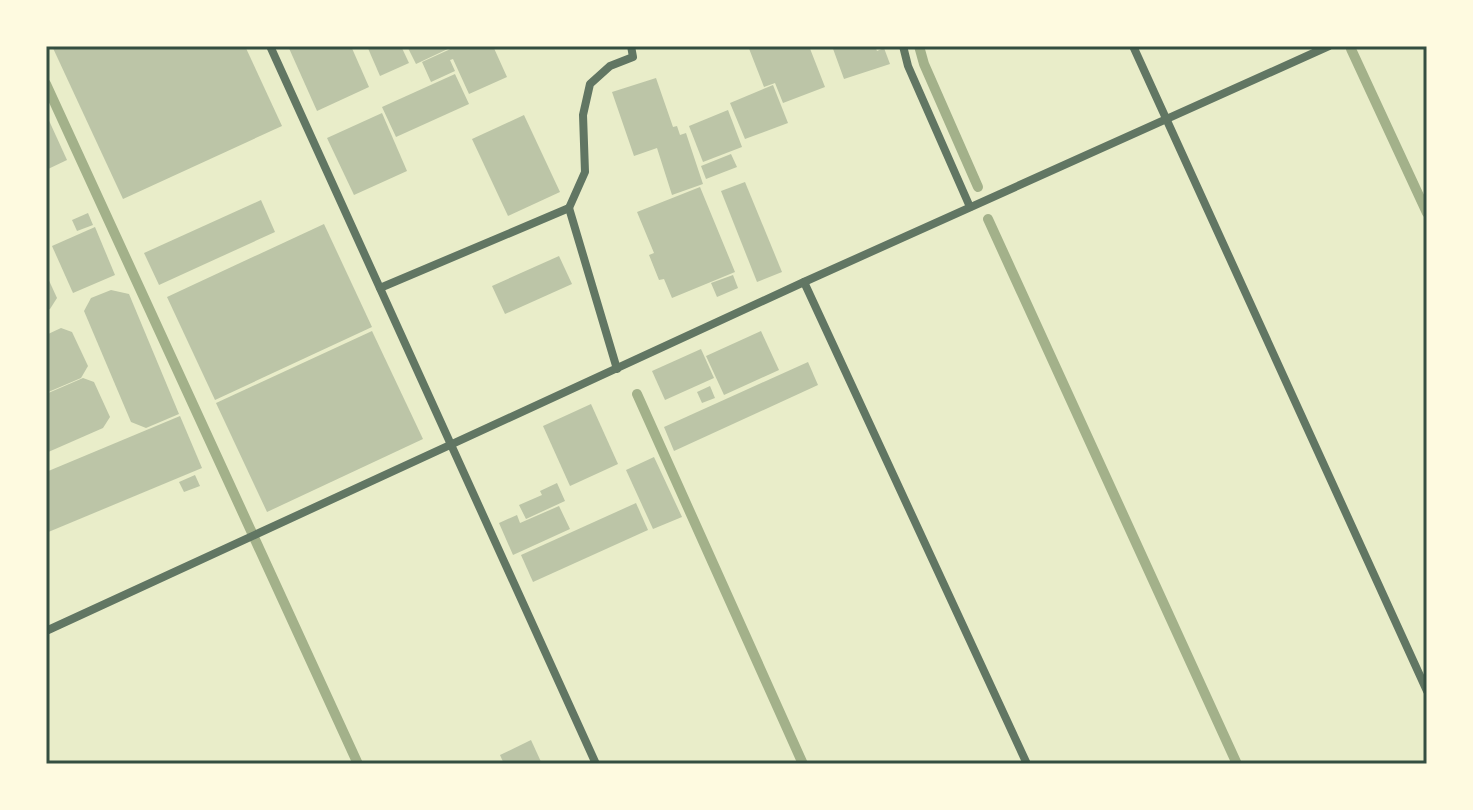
<svg xmlns="http://www.w3.org/2000/svg" width="1473" height="810" font-family="'DM Sans',sans-serif">
	<style>
		.lines { fill: none; stroke-linecap: round; stroke-linejoin: round }
		.stream { stroke: #a3b18a; stroke-width: 10 }
		.building { fill: #bcc5a7 }
		.minor { stroke: #617663; stroke-width: 8 }
		.neatline { fill: none; stroke: #344e41; stroke-width: 3 }
	</style>
	<rect width="100%" height="100%" fill="#e9edc9"/>
	<g class="lines">
		<g class="stream">
			<path d="M 919,46 L 924,64 L 978,187"/>
			<path d="M 1351,49 L 1427,213"/>
			<path d="M 46,84 L 358,764"/>
			<path d="M 988,219 L 1237,764"/>
			<path d="M 637,394 L 803,764"/>
		</g>
	</g>
	<g class="building">
		<path d="M 52,46 L 245,46 L 282,126 L 123,199 Z"/>
		<path d="M 288,46 L 351,46 L 369,87 L 317,111 Z"/>
		<path d="M 367,46 L 401,46 L 409,63 L 380,76 Z"/>
		<path d="M 407,46 L 454,46 L 416,64 Z"/>
		<path d="M 457,46 L 493,46 L 507,77 L 469,94 L 453,59 L 450,60 L 455,71 L 431,82 L 422,62 Z"/>
		<path d="M 748,46 L 809,46 L 825,87 L 783,103 L 775,83 L 764,87 Z"/>
		<path d="M 832,46 L 875,46 L 877,51 L 884,48 L 890,64 L 844,79 Z"/>
		<path d="M 455,74 L 469,104 L 396,137 L 382,107 Z"/>
		<path d="M 656,78 L 673,127 L 677,126 L 680,135 L 686,133 L 703,184 L 672,195 L 657,148 L 634,156 L 612,92 Z"/>
		<path d="M 773,85 L 788,123 L 745,139 L 730,103 Z"/>
		<path d="M 728,110 L 742,147 L 703,162 L 689,126 Z"/>
		<path d="M 382,113 L 407,171 L 354,195 L 327,138 Z"/>
		<path d="M 46,114 L 67,160 L 46,170 Z"/>
		<path d="M 524,115 L 560,192 L 508,216 L 472,139 Z"/>
		<path d="M 731,154 L 737,167 L 706,179 L 701,166 Z"/>
		<path d="M 745,182 L 782,272 L 757,282 L 721,191 Z"/>
		<path d="M 700,187 L 735,272 L 672,298 L 664,279 L 659,280 L 649,255 L 654,253 L 637,212 Z"/>
		<path d="M 261,200 L 275,232 L 159,285 L 144,253 Z"/>
		<path d="M 88,213 L 93,225 L 77,231 L 72,220 Z"/>
		<path d="M 324,224 L 372,327 L 215,400 L 167,297 Z"/>
		<path d="M 95,227 L 115,275 L 73,293 L 52,246 Z"/>
		<path d="M 559,256 L 572,284 L 505,314 L 492,286 Z"/>
		<path d="M 46,274 L 57,298 L 50,309 L 46,310 Z"/>
		<path d="M 733,275 L 738,288 L 717,297 L 711,283 Z"/>
		<path d="M 111,290 L 129,294 L 179,414 L 146,428 L 131,422 L 84,311 L 91,298 Z"/>
		<path d="M 61,328 L 72,332 L 88,366 L 81,378 L 46,393 L 46,335 Z"/>
		<path d="M 372,331 L 423,439 L 267,512 L 216,403 Z"/>
		<path d="M 761,331 L 779,370 L 724,395 L 706,356 Z"/>
		<path d="M 701,349 L 714,378 L 665,400 L 652,371 Z"/>
		<path d="M 808,362 L 818,385 L 674,451 L 664,427 Z"/>
		<path d="M 83,378 L 94,382 L 110,417 L 103,428 L 46,453 L 46,394 Z"/>
		<path d="M 710,386 L 715,398 L 702,403 L 697,392 Z"/>
		<path d="M 591,404 L 618,464 L 570,486 L 543,426 Z"/>
		<path d="M 180,416 L 202,468 L 46,533 L 46,472 Z"/>
		<path d="M 654,457 L 682,517 L 653,529 L 626,470 Z"/>
		<path d="M 195,475 L 200,486 L 184,492 L 179,482 Z"/>
		<path d="M 557,483 L 565,501 L 526,519 L 519,505 L 542,495 L 540,491 Z"/>
		<path d="M 636,503 L 648,530 L 533,582 L 521,555 Z"/>
		<path d="M 559,506 L 570,529 L 513,555 L 499,523 L 517,515 L 520,523 Z"/>
		<path d="M 531,740 L 542,764 L 504,764 L 500,755 Z"/>
	</g>
	<g class="lines">
		<g class="minor">
			<path d="M 270,46 L 596,764"/>
			<path d="M 903,46 L 908,66 L 970,207"/>
			<path d="M 1133,46 L 1427,691"/>
			<path d="M 569,208 L 585,172 L 583,115 L 590,84 L 610,66 L 633,57 L 631,46"/>
			<path d="M 804,282 L 1027,764"/>
			<path d="M 380,288 L 569,208 L 617,369"/>
			<path d="M 46,631 L 804,282 L 1329,46"/>
		</g>
	</g>
	<rect width="1473" height="810" fill="none" stroke="#fefae0" stroke-width="96"/>
	<rect x="48" y="48" width="1377" height="714" class="neatline"/>
</svg>
